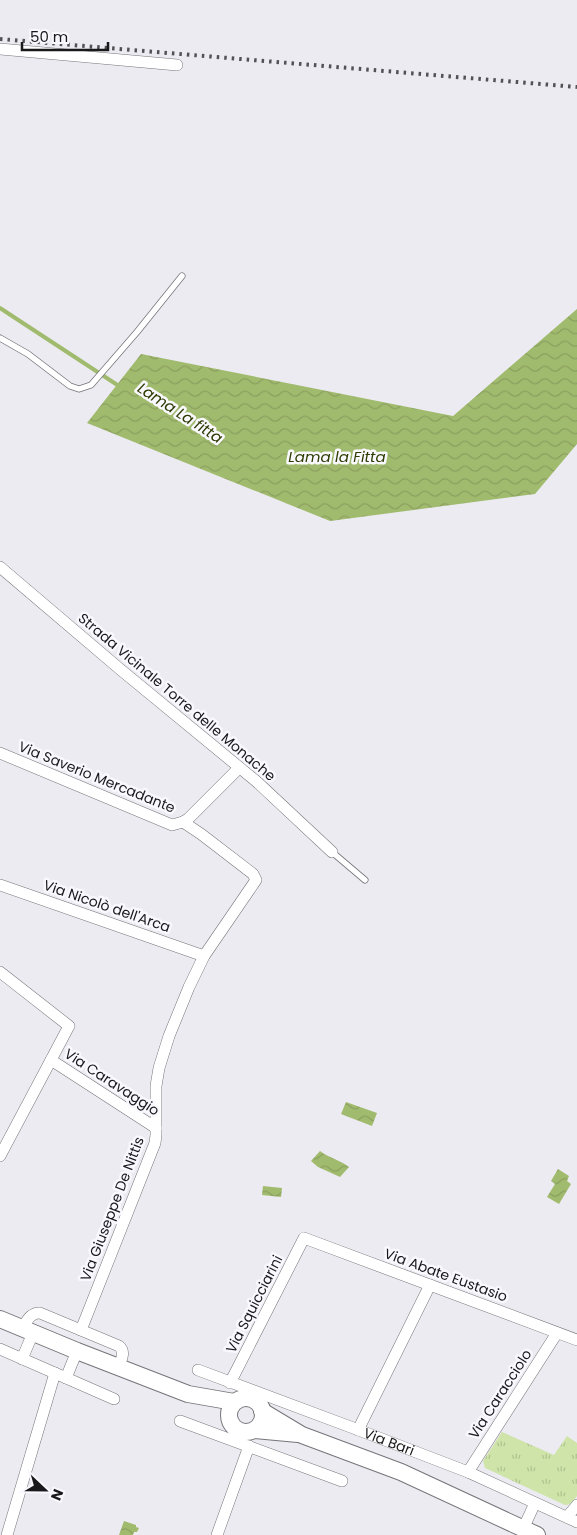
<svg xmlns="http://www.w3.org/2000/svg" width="577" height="1535" font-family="Poppins,sans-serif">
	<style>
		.grass { fill: url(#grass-tufts) }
		.water { fill: url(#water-waves) }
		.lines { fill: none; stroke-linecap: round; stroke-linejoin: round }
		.stream { stroke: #a1bb6e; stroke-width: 4 }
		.lane-casing { stroke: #76757a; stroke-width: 7 }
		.street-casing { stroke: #76757a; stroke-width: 12 }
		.secondary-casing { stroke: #76757a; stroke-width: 18 }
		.lane { stroke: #fff; stroke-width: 5.5 }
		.street { stroke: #fff; stroke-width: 11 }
		.secondary { stroke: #fff; stroke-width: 16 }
		.rail { stroke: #525154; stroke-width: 4; stroke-dasharray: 2.5 5; stroke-linecap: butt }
		.labels { text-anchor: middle; stroke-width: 5; stroke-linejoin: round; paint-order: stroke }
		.street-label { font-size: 14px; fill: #19181a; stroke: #f9f8fe }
		.water-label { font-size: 15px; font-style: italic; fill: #2c3b00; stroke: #f9f8fe }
	</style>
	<defs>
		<pattern id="grass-tufts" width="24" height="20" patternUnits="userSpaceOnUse" patternTransform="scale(1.25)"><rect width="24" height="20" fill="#cee4a8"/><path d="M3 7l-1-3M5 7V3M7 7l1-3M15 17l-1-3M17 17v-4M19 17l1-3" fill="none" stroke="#b0c390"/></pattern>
		<pattern id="water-waves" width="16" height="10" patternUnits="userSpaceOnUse" patternTransform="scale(1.25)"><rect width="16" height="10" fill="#a1bb6e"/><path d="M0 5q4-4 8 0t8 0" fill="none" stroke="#8aa05f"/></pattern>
	</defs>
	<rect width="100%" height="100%" fill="#ecebf1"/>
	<path class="grass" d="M 502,1432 L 554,1455 L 567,1436 L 577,1443 L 577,1496 C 574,1500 571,1505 565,1505 L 485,1468 L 483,1461 Z"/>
	<g class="water">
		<path d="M 577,309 L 577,444 L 535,494 L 330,521 L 87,423 L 141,354 L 453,416 Z"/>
		<path d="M 346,1102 L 377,1113 L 372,1126 L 341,1114 Z"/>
		<path d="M 320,1151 C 329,1158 340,1160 349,1167 L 340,1177 L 318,1167 L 311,1161 Z"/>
		<path d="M 558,1169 L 569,1176 L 567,1181 L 571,1184 L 559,1204 L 547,1197 L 555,1184 L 551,1181 Z"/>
		<path d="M 263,1186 L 282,1188 L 281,1197 L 262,1195 Z"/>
		<path d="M 124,1521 L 136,1525 L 136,1527 L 139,1528 L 137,1532 L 134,1532 L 133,1535 L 119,1535 Z"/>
	</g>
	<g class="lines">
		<path class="stream" d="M 0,308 L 122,388"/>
		<g class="lane-casing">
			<g id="lane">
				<path d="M 0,338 L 28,354 L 70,386 L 79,389 L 91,385 L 137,332 L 182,276"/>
				<path d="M 332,852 L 365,880"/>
			</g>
		</g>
		<g class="street-casing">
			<g id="street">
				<path d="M 0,49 L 177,65"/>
				<path d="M 0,567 L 121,670 L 256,781 L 332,852"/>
				<path d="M 0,753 L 172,825 L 183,822 L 188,819 L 239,768"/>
				<path d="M 0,885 L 204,956"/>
				<path d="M 0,972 L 69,1026 L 0,1156"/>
				<path d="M 51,1060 L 156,1128"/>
				<path d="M 22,1328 C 27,1321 31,1312 40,1313 L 119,1346 C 126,1352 121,1359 119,1367"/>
				<path d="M 81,1330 L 155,1143 L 156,1135 L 156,1086 L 159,1068 L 169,1036 L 189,987 L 204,956 L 256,880 L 253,874 L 201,834 L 183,822"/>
				<path d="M 0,1349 L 114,1399"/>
				<path d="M 22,1359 L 33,1333"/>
				<path id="s1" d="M 198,1370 L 356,1429 L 468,1472 L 577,1522"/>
				<path d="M 66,1378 L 77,1351"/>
				<path d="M 230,1383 L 304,1238 L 577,1340"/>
				<path d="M 180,1421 L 342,1481"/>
				<path d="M 358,1430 L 430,1285"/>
				<path d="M 468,1472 L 557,1333"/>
				<path d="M 567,1517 L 577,1505"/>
				<path d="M 523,1529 L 535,1503"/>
				<path d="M 7,1535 L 55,1373"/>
				<path d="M 217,1535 L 249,1446"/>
			</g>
		</g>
		<g class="secondary-casing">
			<g id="secondary">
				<path d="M 0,1319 L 77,1351 L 188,1394 L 234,1402"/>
				<circle cx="246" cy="1415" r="17"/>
				<path d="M 262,1411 L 302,1435 L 401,1472 L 537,1535"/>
				<path d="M 255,1430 L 298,1434"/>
			</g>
		</g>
		<use href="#lane" class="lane"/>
		<use href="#street" class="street"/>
		<use href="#secondary" class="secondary"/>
		<path class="rail" d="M 0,39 L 577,87"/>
	</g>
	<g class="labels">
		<g class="street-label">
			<text transform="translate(177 697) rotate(40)" y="5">Strada Vicinale Torre delle Monache</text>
			<text transform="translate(97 777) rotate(22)" y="5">Via Saverio Mercadante</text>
			<text transform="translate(107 906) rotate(19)" y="5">Via Nicolò dell'Arca</text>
			<text transform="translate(112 1082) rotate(33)" y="5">Via Caravaggio</text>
			<text transform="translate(112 1209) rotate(-69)" y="5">Via Giuseppe De Nittis</text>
			<text transform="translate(446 1275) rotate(20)" y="5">Via Abate Eustasio</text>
			<text transform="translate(254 1304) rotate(-63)" y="5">Via Squicciarini</text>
			<text transform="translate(500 1394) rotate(-57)" y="5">Via Caracciolo</text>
			<text dy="5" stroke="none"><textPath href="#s1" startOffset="204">Via Bari</textPath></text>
		</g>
		<g class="water-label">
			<text transform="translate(180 413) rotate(33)" y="5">Lama La fitta</text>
			<text x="337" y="462">Lama la Fitta</text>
		</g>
	</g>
	<g transform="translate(45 1490) rotate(112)" stroke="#f9f8fe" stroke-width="4" paint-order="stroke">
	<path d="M0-4L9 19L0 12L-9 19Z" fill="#19181a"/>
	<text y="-8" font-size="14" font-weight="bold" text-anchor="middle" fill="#19181a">N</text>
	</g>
	<path d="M22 42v8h86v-8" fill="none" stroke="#19181a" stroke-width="2.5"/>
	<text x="30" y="42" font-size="15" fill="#19181a" stroke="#f9f8fe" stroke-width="4" paint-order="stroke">50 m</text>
</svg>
